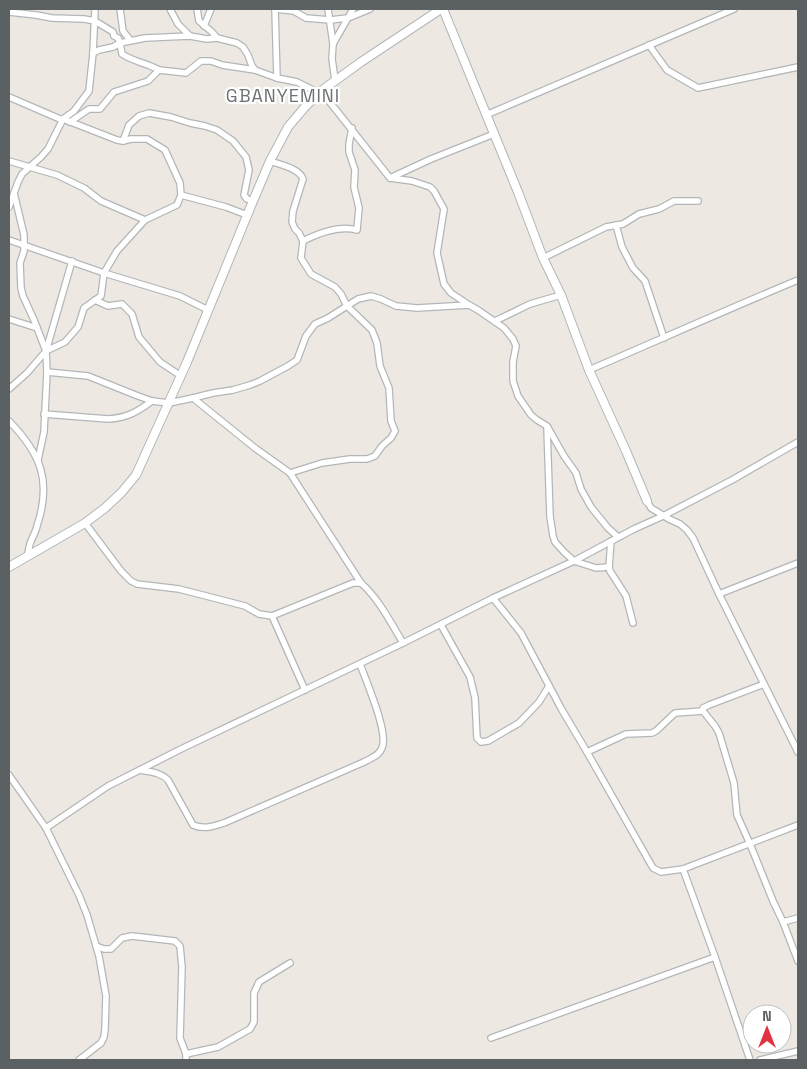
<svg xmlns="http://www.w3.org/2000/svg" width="807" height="1069" font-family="'Space Grotesk',sans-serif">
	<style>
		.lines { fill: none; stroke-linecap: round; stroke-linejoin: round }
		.minor-casing { stroke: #b3b6b9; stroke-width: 8 }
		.secondary-casing { stroke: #b2b6ba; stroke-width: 10 }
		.minor { stroke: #fff; stroke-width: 5.5 }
		.secondary { stroke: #fff; stroke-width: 8 }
		.labels { text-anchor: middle; stroke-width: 4.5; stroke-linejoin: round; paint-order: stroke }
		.quarter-label { font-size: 18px; letter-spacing: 1px; fill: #6c7275; stroke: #fff }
	</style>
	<rect width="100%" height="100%" fill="#ede9e2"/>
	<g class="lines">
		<g class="minor-casing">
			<g id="minor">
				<path d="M 120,9 L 123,31 L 130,40"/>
				<path d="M 170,9 L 178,24 L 190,36"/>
				<path d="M 197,9 L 199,21 L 212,32 L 217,38"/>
				<path d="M 275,9 L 294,11 L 306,18 L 330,20 L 348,18 L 370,9"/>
				<path d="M 275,9 L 277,78"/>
				<path d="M 328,9 L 333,44"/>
				<path d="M 9,12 L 36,15 L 52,18 L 84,19 L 95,21 L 113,32 L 114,36 L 118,38 L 120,43 L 122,54 C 134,62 147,63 159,70"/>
				<path d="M 204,26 L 211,9"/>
				<path d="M 649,45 L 667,70 L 698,88 L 798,67"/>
				<path d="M 93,53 L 99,50 L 113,47 L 120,43 L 145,38 L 190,36 L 207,39 L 217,38 L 237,43 L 243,47 L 248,55 L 252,66 L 255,70 L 277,78 L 297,82 L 319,93"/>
				<path d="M 335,80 L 332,59 L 333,44 L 353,9"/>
				<path d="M 321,91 L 390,178 L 412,181 L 430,187 L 434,191 L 444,209 L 437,253 L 444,284 L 451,293 L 469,305"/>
				<path d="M 9,97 L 60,119 L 63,119 L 117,140 L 123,141 L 129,125 L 139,116 L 149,113 L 171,117 L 190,123 L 205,126 L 217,130 L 233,141 L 246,157 L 249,170 L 244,195 L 247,199 L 253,201"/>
				<path d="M 486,115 L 734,9"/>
				<path d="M 70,122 L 89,109 L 100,109 L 114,92 L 148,81 L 159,70 L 186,73 L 201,61 L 211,61 L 222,65 L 255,70"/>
				<path d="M 9,161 L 57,175 L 84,188 L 101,201 L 145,220"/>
				<path d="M 270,161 C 281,165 299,168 303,179 L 293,211 L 292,222 L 295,229 L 299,233 L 303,241 L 301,258 L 311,274 L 335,287 L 341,294 L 347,306 L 372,330 L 377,343 L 380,366 L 389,388 L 391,421 L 395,431 L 391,438 L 382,446 L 375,456 L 367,459 L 350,459 L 322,463 L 290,473"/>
				<path d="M 390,178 L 431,159 L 494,134"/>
				<path d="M 14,193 L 24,235 L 24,251 L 20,263 L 21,288 L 23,296 L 34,320 L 46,351 L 47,372 L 44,432 L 38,460"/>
				<path d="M 181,195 L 226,207 L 247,215"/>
				<path d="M 9,207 L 18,182 L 22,174 L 33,164 L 41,157 L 48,149 L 63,119 L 74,111 L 89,91 L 93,53 L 95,9"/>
				<path d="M 616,225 L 622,247 L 633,268 L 645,281 L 664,338"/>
				<path d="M 9,240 L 104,273 L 180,296 L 208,310"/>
				<path d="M 303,241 C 319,233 339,225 357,230 L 359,208 L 354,187 L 355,170 L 349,152 L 349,144 L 352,128"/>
				<path d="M 543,258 L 606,227 L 623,224 L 639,214 L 659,209 L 674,201 L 698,201"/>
				<path d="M 95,300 L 108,306 L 122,304 L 132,314 L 139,337 L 160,362 L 181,376"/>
				<path d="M 9,319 L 37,328"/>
				<path d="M 495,321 L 530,304 L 561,295"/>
				<path d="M 46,351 L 72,261"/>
				<path d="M 589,370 C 659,340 728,309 798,280"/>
				<path d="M 47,372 L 88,376 L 138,396 L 152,401 L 169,403 L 193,398 L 213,393 L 233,390 L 250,385 L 260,381 L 288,366 L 297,360 L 306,336 L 315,324 L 328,318 L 358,299 L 371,296 L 381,299 L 396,306 L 417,308 L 469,305 L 478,310 L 504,328 L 513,339 L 516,346 L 513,362 L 513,381 L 518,396 L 531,415 L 537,420 L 547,426 L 564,456 L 576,473 L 581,489 L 591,507 L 608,528 L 618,537"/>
				<path d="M 9,389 L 27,373 L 46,351 L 65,342 L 78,327 L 84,308 L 101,296 L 104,273 L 117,251 L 145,220 L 177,205 L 181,195 L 180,183 L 165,150 L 147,139 L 131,139 L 123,141"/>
				<path d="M 193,398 L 255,448 L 290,473 L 361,583"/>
				<path d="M 44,414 L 108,419 C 127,418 137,412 152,401"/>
				<path d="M 9,421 C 41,454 52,481 37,526 C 36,531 33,536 31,541 C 29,545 29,551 27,556"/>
				<path d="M 547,428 L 550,516 L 553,536 L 555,542 L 564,552 L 574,561 L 596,568 L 609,567 L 610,571 L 626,596 L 633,623"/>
				<path d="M 647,501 L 651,508 L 669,519 L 680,524 L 687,530 L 693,538 L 719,594 L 798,752"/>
				<path d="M 85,523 L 121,571 L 131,581 L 137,584 L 179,589 L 245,606 L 259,614 L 272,616 L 353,583 L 361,583 C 379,599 391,623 403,643 L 493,598 L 574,561 L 634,529 L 663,516 L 732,480 L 798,442"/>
				<path d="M 609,567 L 611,541"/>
				<path d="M 719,594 L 798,563"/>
				<path d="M 493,598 L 521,633 L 562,710 L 587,752 L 653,868 L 661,872 L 683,869 L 798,825"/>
				<path d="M 272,616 L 305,690"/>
				<path d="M 441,625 L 470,677 L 475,698 L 477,738 L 481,742 L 488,741 L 519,723 L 539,702 L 549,686"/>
				<path d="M 764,684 L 709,705 L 703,708 L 703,711 L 715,726 L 719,733 L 734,783 L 737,815 L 750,844 L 773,901 L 783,922 L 798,961"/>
				<path d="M 587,752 L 626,734 L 652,733 L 656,731 L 675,713 L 703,711"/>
				<path d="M 140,770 C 150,772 160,772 168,780 L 193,825 C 204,830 214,826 224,823 L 364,762 C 371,758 379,756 382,748 C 389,733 366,681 360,664"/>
				<path d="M 9,775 L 46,828 L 79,895 L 87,915 L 99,956 L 106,996 L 105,1029 L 104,1037 L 101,1043 L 79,1060"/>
				<path d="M 46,828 L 108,786 L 181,749 L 403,643"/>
				<path d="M 683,869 L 715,957 L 750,1060"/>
				<path d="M 783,922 L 798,918"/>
				<path d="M 96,946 L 104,949 L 111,949 L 122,938 L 132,936 L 175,941 L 180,946 L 182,967 L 180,1038 L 186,1054 L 186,1060"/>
				<path d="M 491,1038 L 715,957"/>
				<path d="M 186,1054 L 218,1047 L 250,1029 L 254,1022 L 254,993 L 259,982 L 290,963"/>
				<path d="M 760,1060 L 798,1051"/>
			</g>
		</g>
		<g class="secondary-casing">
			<g id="secondary">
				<path d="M 443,9 L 518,192 L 543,258 L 561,295 L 589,370 L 626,451 L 647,501"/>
				<path d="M 9,567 L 85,523 L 105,508 L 121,493 L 136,475 L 187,362 L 253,201 L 270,161 L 288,127 L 305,107 L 321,91 L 361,62 L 441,9"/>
			</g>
		</g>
		<use href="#minor" class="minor"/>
		<use href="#secondary" class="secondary"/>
	</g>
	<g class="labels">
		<g class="quarter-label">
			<text x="283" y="102">GBANYEMINI</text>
		</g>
	</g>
	<rect width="807" height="1069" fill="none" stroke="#5b6063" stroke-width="20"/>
	<g transform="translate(767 1029)"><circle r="24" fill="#ffffff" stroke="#bdbfc1"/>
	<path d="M0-4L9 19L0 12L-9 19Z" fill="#e13442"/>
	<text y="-8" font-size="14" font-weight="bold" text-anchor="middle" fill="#5b6063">N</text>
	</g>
</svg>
